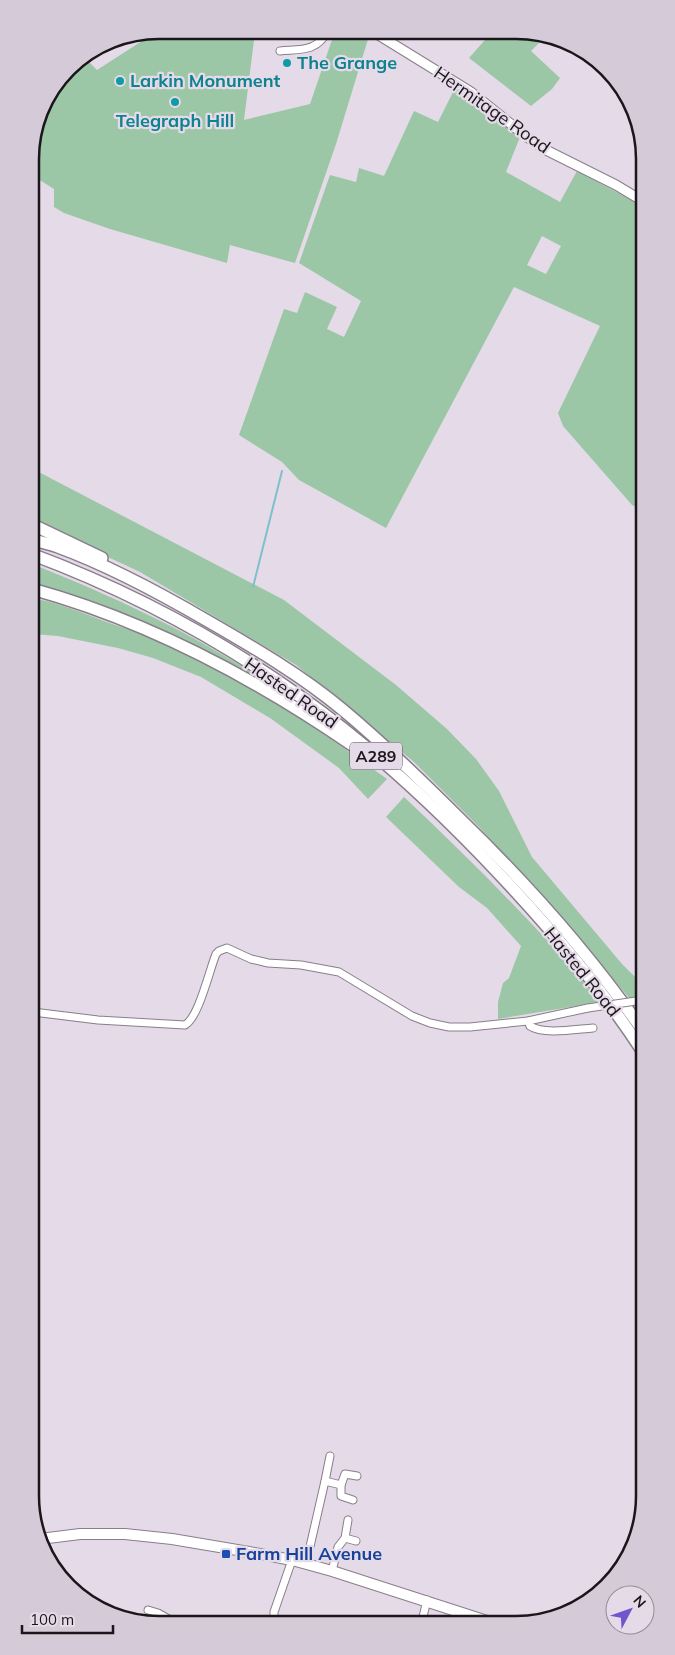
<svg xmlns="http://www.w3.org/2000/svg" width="675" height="1655" font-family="Mulish,sans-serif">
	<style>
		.green { fill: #9cc7a7; fill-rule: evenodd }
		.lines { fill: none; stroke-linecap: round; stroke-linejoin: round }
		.stream { stroke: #7dbfcb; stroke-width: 2 }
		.minor-casing { stroke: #897e8b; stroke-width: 9 }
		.tertiary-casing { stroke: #897e8b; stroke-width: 11 }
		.secondary-casing { stroke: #897e8b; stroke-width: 12 }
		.primary-casing { stroke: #897e8b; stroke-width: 14 }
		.minor { stroke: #fff; stroke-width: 7 }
		.tertiary { stroke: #fff; stroke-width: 9 }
		.secondary { stroke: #fff; stroke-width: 10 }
		.primary { stroke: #fff; stroke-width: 11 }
		.minor-bridge-casing { stroke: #897e8b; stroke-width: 9; stroke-linecap: butt }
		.minor-bridge { stroke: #fff; stroke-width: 7 }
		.culture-dot { fill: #0f9aa8; stroke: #e5dae7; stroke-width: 2 }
		.transit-dot { fill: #1a4fb4; stroke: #e5dae7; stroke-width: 2 }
		.labels { text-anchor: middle; stroke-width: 4.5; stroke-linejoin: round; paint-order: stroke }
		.shield { fill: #e5dae7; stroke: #575158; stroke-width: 1 }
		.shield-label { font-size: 16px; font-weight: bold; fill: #1a161b }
		.culture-label { font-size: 18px; font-weight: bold; fill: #0d838f; stroke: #e5dae7; text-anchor: start }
		.street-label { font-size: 18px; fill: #1a161b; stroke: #e5dae7 }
		.transit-label { font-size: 18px; font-weight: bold; fill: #164399; stroke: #e5dae7; text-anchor: start }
		.rim { fill: none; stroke: #1a161b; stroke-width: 2.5 }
	</style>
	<rect width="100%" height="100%" fill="#e5dae7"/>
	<g class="green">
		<path d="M 159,30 L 252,31 L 255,32 L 244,120 L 310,104 L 335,31 L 364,31 L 369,36 L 336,144 L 295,263 L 230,245 L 227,263 L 110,229 L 64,213 L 54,207 L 54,189 L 30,174 L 30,150 L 43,101 L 73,62 L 83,56 L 97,70 Z"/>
		<path d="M 492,32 L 541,32 L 547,35 L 531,51 L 560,78 L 552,89 L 531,106 L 469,58 Z"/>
		<path d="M 456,86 L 520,137 L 506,172 L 560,202 L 577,171 L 641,205 L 642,510 L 632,505 L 563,426 L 558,413 L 600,326 L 514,287 L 386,528 L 299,480 L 282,462 L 239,435 L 284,309 L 297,313 L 305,292 L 337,307 L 327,329 L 344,337 L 361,301 L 299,263 L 330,175 L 356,182 L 359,168 L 384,176 L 414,111 L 438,122 ZM 542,236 L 561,246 L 546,274 L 527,265 Z"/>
		<path d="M 31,468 L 284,600 L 396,685 L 447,729 L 476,759 L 499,791 L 532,857 L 622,964 L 643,985 L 643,997 L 630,999 L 533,886 L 478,826 L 414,762 L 296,665 L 140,572 L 31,521 Z"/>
		<path d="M 32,564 C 128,602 215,644 299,704 L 260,682 L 32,586 Z"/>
		<path d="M 32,599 C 50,599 85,614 104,621 C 128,630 155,637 179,648 C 253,684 321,731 387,779 L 368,799 L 339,768 L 270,718 L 201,677 L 153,658 L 118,648 L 58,636 L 32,634 Z"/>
		<path d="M 404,797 C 473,862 540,929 601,1002 L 498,1019 L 498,1002 L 503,983 L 509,978 L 521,946 L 487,908 L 459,887 L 386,817 Z"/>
	</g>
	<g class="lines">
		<path class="stream" d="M 253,587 L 282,471"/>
		<g class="minor-casing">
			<g id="minor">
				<path d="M 280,51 C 302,49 316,52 328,31"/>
				<path d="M 33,1012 L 98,1020 L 185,1025 C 199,1017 209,971 216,954 L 219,951 L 227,948 L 251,959 L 268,963 L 301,965 L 339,972 L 412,1016 L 430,1023 L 449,1027 L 470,1027 L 528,1021 L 588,1008"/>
				<path d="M 528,1021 L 530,1026 C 543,1035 577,1029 593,1028"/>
				<path d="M 325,1481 L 341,1485 L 341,1496 L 353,1500"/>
				<path d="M 341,1485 L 345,1474 L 357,1476"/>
				<path d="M 345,1538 L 356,1541"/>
				<path d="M 306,1564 L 325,1481 L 330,1456"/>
				<path d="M 332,1571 L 338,1547 L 345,1538 L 348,1520"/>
				<path d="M 148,1610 L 158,1613 L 174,1622"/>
				<path d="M 112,1612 L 113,1612"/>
				<path d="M 422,1621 L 427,1600"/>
				<path d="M 274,1622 L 274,1612 L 292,1560"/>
			</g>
		</g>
		<g class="tertiary-casing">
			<path id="tertiary" d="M 372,31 L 471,92 L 527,137 L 546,150 L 616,185 L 641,200"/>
		</g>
		<g class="secondary-casing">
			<path id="secondary" d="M 40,1539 L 80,1534 L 125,1534 L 172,1539 L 249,1552 L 292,1560 L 332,1571 L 487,1621"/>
		</g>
		<g class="primary-casing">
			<g id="primary">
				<path d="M 31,524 L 102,558"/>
				<path d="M 31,539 C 40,542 50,544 58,547 C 110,566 158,592 206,620 C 253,647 301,675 343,710 C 385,745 424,783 463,822 C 529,886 591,956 643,1031"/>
				<path d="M 31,554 C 125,589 216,637 298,695 C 378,751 450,820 516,892 C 562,942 606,995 643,1052"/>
				<path d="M 32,589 C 148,621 253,677 352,745"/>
			</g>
		</g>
		<use href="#minor" class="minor"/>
		<use href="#tertiary" class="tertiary"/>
		<use href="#secondary" class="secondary"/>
		<use href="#primary" class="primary"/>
		<g class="minor-bridge-casing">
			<path id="minor-bridge" d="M 588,1008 L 643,1000"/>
		</g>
		<use href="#minor-bridge" class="minor-bridge"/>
	</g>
	<g class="culture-dot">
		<circle cx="287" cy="63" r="5"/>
		<circle cx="120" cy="81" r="5"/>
		<circle cx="175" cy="102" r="5"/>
	</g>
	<rect class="transit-dot" x="221" y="1549" width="10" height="10" rx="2.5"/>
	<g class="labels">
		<rect class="shield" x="350" y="742.5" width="52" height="27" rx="4"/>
		<g class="shield-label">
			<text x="376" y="762">A289</text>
		</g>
		<g class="culture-label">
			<text x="297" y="69">The Grange</text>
			<text x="130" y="87">Larkin Monument</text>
			<text x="175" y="127" text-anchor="middle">Telegraph Hill</text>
		</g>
		<g class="street-label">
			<text transform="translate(492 110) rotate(35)" y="6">Hermitage Road</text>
			<text transform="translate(291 693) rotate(35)" y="6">Hasted Road</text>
			<text transform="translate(582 972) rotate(51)" y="6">Hasted Road</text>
		</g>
		<g class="transit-label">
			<text x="236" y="1560">Farm Hill Avenue</text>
		</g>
	</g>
	<path d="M0 0H675V1655H0ZM159 39H516A120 120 0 0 1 636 159V1496A120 120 0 0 1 516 1616H159A120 120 0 0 1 39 1496V159A120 120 0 0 1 159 39Z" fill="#d5cad7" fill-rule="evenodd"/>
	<path class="rim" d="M159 39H516A120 120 0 0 1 636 159V1496A120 120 0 0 1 516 1616H159A120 120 0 0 1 39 1496V159A120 120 0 0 1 159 39Z"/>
	<g transform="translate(630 1610) rotate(49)"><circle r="24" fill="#e5dae7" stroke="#948c95"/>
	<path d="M0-4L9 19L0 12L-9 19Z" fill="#6f55ce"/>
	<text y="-8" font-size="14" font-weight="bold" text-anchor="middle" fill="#1a161b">N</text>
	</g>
	<path d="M22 1625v8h91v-8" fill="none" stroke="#1a161b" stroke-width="2.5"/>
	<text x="30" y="1625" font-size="15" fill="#1a161b" stroke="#e5dae7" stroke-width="4" paint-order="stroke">100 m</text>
</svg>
